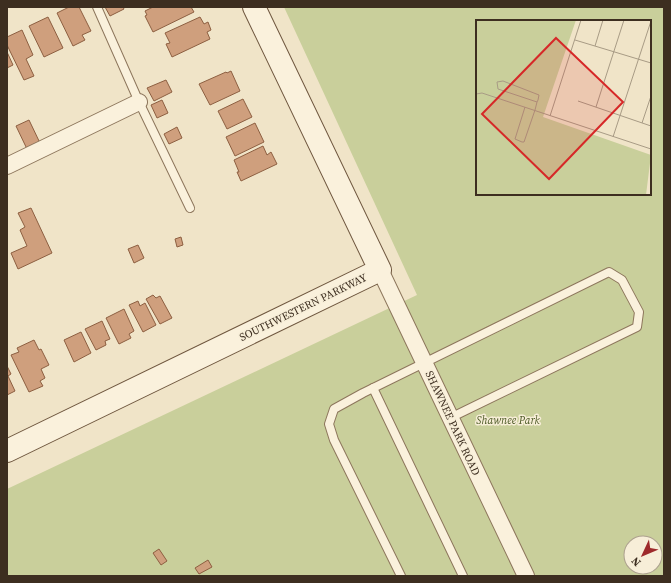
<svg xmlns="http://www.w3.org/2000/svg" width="671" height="583" font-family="'Source Serif 4',serif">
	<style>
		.green { fill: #c9cf9b; fill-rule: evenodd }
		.building { fill: #cf9f7d; stroke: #8d5f41 }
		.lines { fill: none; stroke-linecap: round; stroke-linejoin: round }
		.lane-casing { stroke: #8d765c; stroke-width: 10 }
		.street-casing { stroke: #8d765c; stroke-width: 18 }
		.secondary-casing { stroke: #6f573f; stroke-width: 24 }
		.lane { stroke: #faf1dc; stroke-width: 8 }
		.street { stroke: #faf1dc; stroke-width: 16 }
		.secondary { stroke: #faf1dc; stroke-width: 22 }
		.labels { text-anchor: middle; stroke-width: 3; stroke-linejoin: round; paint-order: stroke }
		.street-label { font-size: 11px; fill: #3d2e20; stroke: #f7eed8 }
		.park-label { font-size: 11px; font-style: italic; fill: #4d5a26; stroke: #f7eed8 }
		.inset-road { fill: none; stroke: #a89b85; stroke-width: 1 }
		.view { fill: #d62828; fill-opacity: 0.15; stroke: #d62828; stroke-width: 2 }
		.inset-edge { fill: none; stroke: #3d2e20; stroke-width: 2 }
	</style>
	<rect width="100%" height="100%" fill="#f0e4c8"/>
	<path class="green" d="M 284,7 L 664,7 L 664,576 L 7,576 L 7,489 L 417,295 ZM 477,21 L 650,21 L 650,194 L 477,194 ZM 631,543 L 655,543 L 655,567 L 631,567 Z"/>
	<g class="building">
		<path d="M 69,7 L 79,7 L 91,31 L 82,35 L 85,40 L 73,46 L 57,13 Z"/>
		<path d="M 105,7 L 123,7 L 124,9 L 110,16 Z"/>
		<path d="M 153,7 L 191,7 L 194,12 L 153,32 L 145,16 L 147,15 L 145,11 Z"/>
		<path d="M 48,17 L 63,48 L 44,57 L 29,26 Z"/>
		<path d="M 200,17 L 204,24 L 208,22 L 211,30 L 207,32 L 210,39 L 172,57 L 166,44 L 170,43 L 165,33 Z"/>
		<path d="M 22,30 L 33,55 L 26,59 L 34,76 L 24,80 L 7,45 L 7,37 Z"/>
		<path d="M 7,52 L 13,65 L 7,68 Z"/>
		<path d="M 231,71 L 240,91 L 210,105 L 199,84 L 226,72 L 227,73 Z"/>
		<path d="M 166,80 L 172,92 L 154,101 L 147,88 Z"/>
		<path d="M 243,99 L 252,117 L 227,129 L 218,111 Z"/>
		<path d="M 162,100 L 168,113 L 157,118 L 151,105 Z"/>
		<path d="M 29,120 L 40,143 L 27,149 L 16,126 Z"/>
		<path d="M 255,123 L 264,142 L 235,156 L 226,137 Z"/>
		<path d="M 177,127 L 182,138 L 169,144 L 164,134 Z"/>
		<path d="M 263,146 L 267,155 L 271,152 L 277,164 L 241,181 L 237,172 L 239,172 L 234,160 Z"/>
		<path d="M 31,208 L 52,253 L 18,269 L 11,253 L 27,246 L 20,230 L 25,227 L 18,213 Z"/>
		<path d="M 181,237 L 183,245 L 177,247 L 175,239 Z"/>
		<path d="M 138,245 L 144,258 L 134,263 L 128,249 Z"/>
		<path d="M 153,295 L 156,298 L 160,296 L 172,318 L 160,324 L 146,299 Z"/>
		<path d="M 138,301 L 140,306 L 145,303 L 156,325 L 143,332 L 129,305 Z"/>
		<path d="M 124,309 L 134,331 L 129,334 L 131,338 L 119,344 L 106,318 Z"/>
		<path d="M 102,321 L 110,339 L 105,341 L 106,345 L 96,350 L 85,329 Z"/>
		<path d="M 81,332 L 91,353 L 74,362 L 64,340 Z"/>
		<path d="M 34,340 L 39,350 L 41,349 L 49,365 L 41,369 L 45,378 L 40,381 L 43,386 L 29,392 L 11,355 L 19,352 L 17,348 Z"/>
		<path d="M 7,366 L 11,374 L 8,376 L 15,391 L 7,395 Z"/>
		<path d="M 159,549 L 167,561 L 161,565 L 153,553 Z"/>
		<path d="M 208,560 L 212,567 L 199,574 L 195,568 Z"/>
	</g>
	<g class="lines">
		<g class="lane-casing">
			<g id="lane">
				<path d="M 97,7 L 139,102 L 190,208"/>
				<path d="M 373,388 L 463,576"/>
				<path d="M 401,576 L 334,440 L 329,424 L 334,409 L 363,393 L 609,272 L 622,280 L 639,312 L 637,327 L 450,418"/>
			</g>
		</g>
		<g class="street-casing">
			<g id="street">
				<path d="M 7,166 L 139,102"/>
				<path d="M 380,270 L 526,576"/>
			</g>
		</g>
		<g class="secondary-casing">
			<path id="secondary" d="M 7,451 L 380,270 L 254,7"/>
		</g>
		<use href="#lane" class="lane"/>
		<use href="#street" class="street"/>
		<use href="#secondary" class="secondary"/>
	</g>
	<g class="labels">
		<g class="street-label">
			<text transform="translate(303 307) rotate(-26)" y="4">SOUTHWESTERN PARKWAY</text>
			<text transform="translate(453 423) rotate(65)" y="4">SHAWNEE PARK ROAD</text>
		</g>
		<g class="park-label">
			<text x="508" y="424">Shawnee Park</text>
		</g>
	</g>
	<g transform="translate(476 20)">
		<rect width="175" height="175" fill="#f0e4c8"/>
		<path d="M 0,0 L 100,0 L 67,97 L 175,135 L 170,175 L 0,175 Z" fill="#c9cf9b"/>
		<path class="inset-road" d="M 99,20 L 175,43M 119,26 L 127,0M 0,74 L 6,73 L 175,129M 102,81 L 175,106M 49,87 L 39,119 L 46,122 L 48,122 L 59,90 L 61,82 L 62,80 L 63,75 L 27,61 L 21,62 L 22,69 L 61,82M 120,87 L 148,0M 74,96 L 105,0M 166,103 L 175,76M 137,117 L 175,1"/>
		<path class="view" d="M 80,18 L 147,82 L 73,159 L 6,94 Z"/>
		<rect width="175" height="175" class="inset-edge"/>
	</g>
	<rect width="671" height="583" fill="none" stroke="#3d2e20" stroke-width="16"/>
	<g transform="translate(643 555) rotate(226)"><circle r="19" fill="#f7eed8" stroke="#ada18e"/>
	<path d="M0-3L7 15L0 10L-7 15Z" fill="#9e2a2b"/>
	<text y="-6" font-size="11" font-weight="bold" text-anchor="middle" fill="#3d2e20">N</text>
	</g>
</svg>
